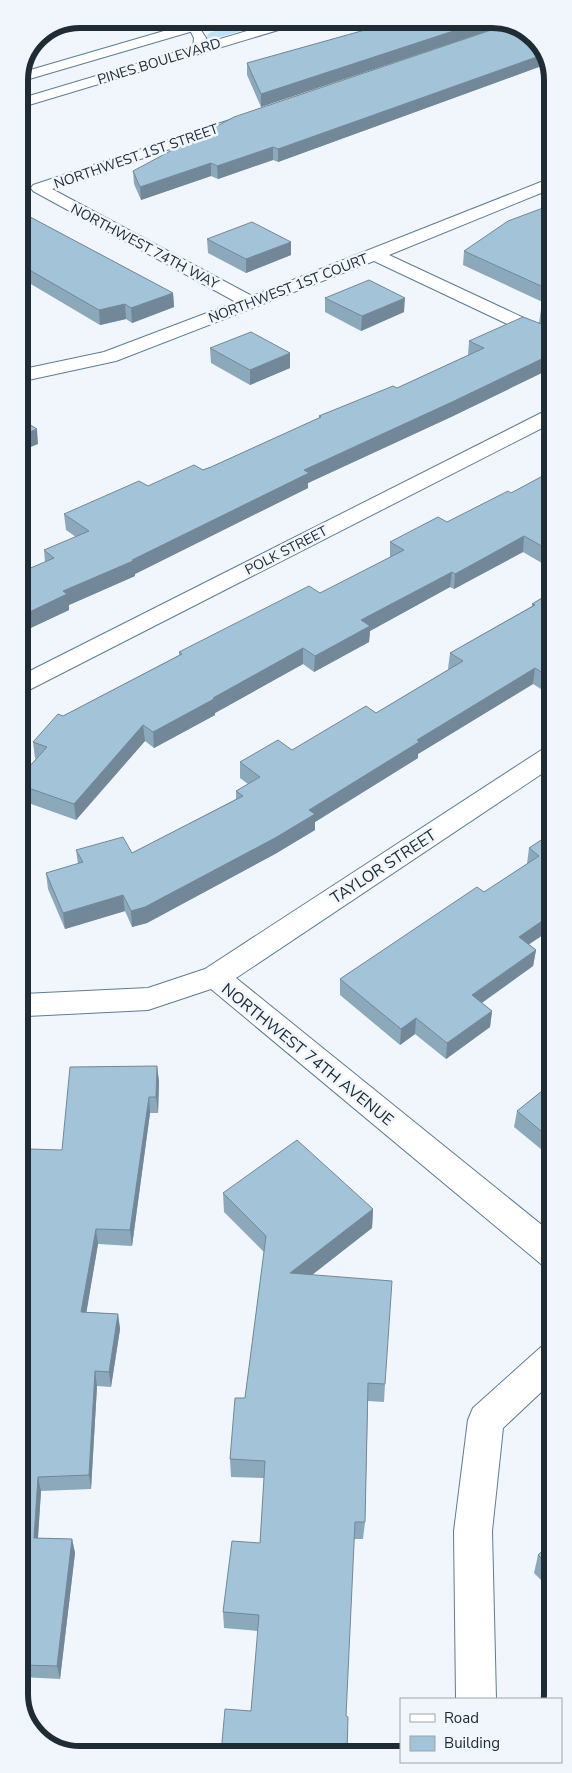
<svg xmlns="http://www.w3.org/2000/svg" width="572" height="1773" font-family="'Nunito Sans',sans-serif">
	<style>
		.green { fill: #bee1f9 }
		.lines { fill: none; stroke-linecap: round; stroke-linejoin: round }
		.service-casing { stroke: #5f7d91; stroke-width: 2 }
		.minor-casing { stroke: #5f7d91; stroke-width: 2 }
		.trunk-casing { stroke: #5f7d91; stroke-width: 2 }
		.service { fill: #fff; fill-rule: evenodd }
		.minor { fill: #fff; fill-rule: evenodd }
		.trunk { fill: #fff; fill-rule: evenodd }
		.wall { fill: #8ca8bb }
		.shaded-wall { fill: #728898 }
		.building { fill: #a3c3d9; stroke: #728898 }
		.labels { text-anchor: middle; stroke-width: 5; stroke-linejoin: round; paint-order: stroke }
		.far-street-label { font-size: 14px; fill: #202c35; stroke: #f0f6fb }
		.street-label { font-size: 16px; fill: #202c35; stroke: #f0f6fb }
		.rim { fill: none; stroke: #202c35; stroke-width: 6 }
	</style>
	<rect width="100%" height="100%" fill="#f0f6fb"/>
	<path class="green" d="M 256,19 L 280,19 L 204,42 L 209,33 Z"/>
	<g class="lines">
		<g class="service-casing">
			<path id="service" d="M 164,19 L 181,19 L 197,24 L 206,38 L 203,52 L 199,53 L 193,49 L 194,38 L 189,28 L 166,21 Z"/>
		</g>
		<g class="minor-casing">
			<g id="minor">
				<path d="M 239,117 L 244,118 L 246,121 L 244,124 L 52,189 L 252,296 L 551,178 L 551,189 L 389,255 L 552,331 L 552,341 L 541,340 L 374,261 L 116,361 L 19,382 L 19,370 L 104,352 L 236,302 L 33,191 L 31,188 L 33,185 Z"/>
				<path d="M 552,409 L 552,423 L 29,690 L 20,692 L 20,676 L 545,411 Z"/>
				<path d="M 552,747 L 552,767 L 236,978 L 553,1234 L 553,1268 L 541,1264 L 211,989 L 148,1010 L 27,1016 L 20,1018 L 20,995 L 23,994 L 148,988 L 205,969 L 543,749 Z"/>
				<path d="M 553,1342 L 553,1381 L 503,1428 L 492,1531 L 496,1699 L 456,1699 L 454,1531 L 468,1420 L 473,1408 L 541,1347 Z"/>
			</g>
		</g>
		<g class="trunk-casing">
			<g id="trunk">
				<path d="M 205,19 L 226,19 L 224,22 L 19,82 L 20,73 Z"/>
				<path d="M 287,19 L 307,19 L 305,22 L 19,108 L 19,99 Z"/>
			</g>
		</g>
		<use href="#service" class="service"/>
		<use href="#minor" class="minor"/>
		<use href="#trunk" class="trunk"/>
	</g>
	<g class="wall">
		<path d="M 378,19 L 497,19 L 261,107 L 247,75 L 247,63 L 379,26 L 377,26 Z"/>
		<path d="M 532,34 L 551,65 L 547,64 L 278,162 L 273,160 L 218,179 L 211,176 L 141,200 L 134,184 L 133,171 Z"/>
		<path d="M 551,205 L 552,368 L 451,417 L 308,483 L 308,488 L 135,574 L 135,576 L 69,605 L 69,610 L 20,633 L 19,573 L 45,562 L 44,550 L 76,537 L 66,530 L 64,514 L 148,486 L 211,467 L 319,418 L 319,416 L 397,388 L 468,355 L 469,341 L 539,323 L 541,309 L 549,305 L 463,265 L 464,251 Z"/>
		<path d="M 19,211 L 173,293 L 174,307 L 132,323 L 126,319 L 100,325 L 19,277 Z"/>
		<path d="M 207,239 L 291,242 L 291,255 L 246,273 L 208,253 Z"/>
		<path d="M 325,298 L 404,312 L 361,331 L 325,312 Z"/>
		<path d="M 210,348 L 290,368 L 250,385 L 211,363 Z"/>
		<path d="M 552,471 L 552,569 L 523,552 L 454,589 L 450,587 L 370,631 L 369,642 L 314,672 L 303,664 L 215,713 L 215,715 L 154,748 L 145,741 L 76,820 L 20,800 L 20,777 L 36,759 L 35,758 L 33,742 L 63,716 L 179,655 L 179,652 L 320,593 L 390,558 L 390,542 L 447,522 L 511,493 Z"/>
		<path d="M 552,592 L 552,682 L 541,689 L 533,684 L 418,754 L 418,758 L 315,822 L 315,830 L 275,854 L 147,923 L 132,927 L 125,911 L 65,929 L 48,889 L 46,873 L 78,864 L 76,850 L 132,853 L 236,799 L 236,791 L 248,784 L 240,778 L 240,762 L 292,750 L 376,713 L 449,669 L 448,669 L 450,653 L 532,606 L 532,604 Z"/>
		<path d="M 552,833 L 552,929 L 529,944 L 536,950 L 533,966 L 482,1003 L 492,1011 L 490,1027 L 446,1059 L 415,1034 L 400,1045 L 340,995 L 340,979 L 484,892 L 527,864 L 529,848 Z"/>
		<path d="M 157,1066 L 159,1082 L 158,1113 L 150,1113 L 132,1246 L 98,1244 L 86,1312 L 118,1314 L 120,1329 L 111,1387 L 97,1386 L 91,1489 L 41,1491 L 38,1538 L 72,1539 L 75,1553 L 60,1679 L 21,1677 L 20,1197 L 62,1150 Z"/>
		<path d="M 552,1083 L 553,1159 L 514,1127 L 517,1111 Z"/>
		<path d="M 223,1193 L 373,1209 L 372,1228 L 312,1275 L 385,1384 L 384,1402 L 368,1401 L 365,1522 L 363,1539 L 354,1539 L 251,1711 L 258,1631 L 224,1628 L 223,1612 L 260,1543 L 264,1478 L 231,1477 L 230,1459 L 245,1398 L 264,1252 L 224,1212 Z"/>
		<path d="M 553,1541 L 553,1592 L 534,1573 L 538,1555 Z"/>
	</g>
	<g class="shaded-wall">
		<path d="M 490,19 L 497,19 L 509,24 L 261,107 L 261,94 Z"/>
		<path d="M 545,54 L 548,59 L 547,64 L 278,162 L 278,149 Z"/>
		<path d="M 273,147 L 273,160 L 218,179 L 217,166 Z"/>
		<path d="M 211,163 L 211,176 L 141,200 L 140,187 Z"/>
		<path d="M 291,242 L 291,255 L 246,273 L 246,259 Z"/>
		<path d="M 173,293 L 174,307 L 132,323 L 131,308 Z"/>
		<path d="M 405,298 L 404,312 L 361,331 L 362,316 Z"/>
		<path d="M 125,304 L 126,319 L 100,325 L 99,310 Z"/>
		<path d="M 290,353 L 290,368 L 250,385 L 250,370 Z"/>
		<path d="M 552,354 L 552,368 L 451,417 L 308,483 L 308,488 L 135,574 L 135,576 L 69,605 L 69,610 L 20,633 L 19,617 L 63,591 L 132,560 L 304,470 Z"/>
		<path d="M 37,429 L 38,444 L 19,452 L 19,436 Z"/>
		<path d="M 524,536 L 523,552 L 454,589 L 455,574 Z"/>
		<path d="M 452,572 L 450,587 L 370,631 L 369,642 L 314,672 L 315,656 L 361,620 Z"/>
		<path d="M 303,648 L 303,664 L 215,713 L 215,715 L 154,748 L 153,732 L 213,698 Z"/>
		<path d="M 535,668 L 533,684 L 418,754 L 418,758 L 315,822 L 315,830 L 275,854 L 147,923 L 132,927 L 131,911 L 309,810 L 417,740 Z"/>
		<path d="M 552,668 L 552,682 L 541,689 L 543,673 Z"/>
		<path d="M 143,725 L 145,741 L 76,820 L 74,804 Z"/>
		<path d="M 123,895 L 125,911 L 65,929 L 63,913 Z"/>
		<path d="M 552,914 L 552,929 L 516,953 L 519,937 Z"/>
		<path d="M 536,950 L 533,966 L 470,1011 L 472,995 Z"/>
		<path d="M 492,1011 L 490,1027 L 446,1059 L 447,1043 Z"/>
		<path d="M 416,1018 L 415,1034 L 400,1045 L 401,1029 Z"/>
		<path d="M 157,1066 L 159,1082 L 158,1113 L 156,1097 Z"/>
		<path d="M 149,1097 L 150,1113 L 132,1246 L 130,1230 Z"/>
		<path d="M 373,1209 L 372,1228 L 290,1292 L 290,1273 Z"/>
		<path d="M 96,1229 L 98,1244 L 84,1327 L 81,1312 Z"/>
		<path d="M 118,1314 L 120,1329 L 111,1387 L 109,1372 Z"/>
		<path d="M 95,1371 L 97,1386 L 91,1489 L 89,1475 Z"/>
		<path d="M 38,1477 L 41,1491 L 37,1551 L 34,1538 Z"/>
		<path d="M 72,1539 L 75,1553 L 60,1679 L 57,1666 Z"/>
	</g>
	<g class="building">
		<path d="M 390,19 L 490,19 L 261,94 L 247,63 L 397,21 Z"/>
		<path d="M 509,24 L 532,34 L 545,54 L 278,149 L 273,147 L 217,166 L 211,163 L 140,187 L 133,171 L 234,117 Z"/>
		<path d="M 551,205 L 552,291 L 464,251 L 508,221 Z"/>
		<path d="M 19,211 L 173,293 L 131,308 L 125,304 L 99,310 L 19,264 Z"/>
		<path d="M 252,222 L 291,242 L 246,259 L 207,239 Z"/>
		<path d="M 369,280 L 405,298 L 362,316 L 325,298 Z"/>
		<path d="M 552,304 L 552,314 L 541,309 Z"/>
		<path d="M 523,317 L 552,328 L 552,354 L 452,402 L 304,470 L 309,473 L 132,560 L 133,561 L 63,591 L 67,594 L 19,617 L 19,573 L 54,558 L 44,550 L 89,531 L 64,514 L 139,481 L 148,486 L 194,465 L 203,470 L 211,467 L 321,417 L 319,416 L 393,386 L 397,388 L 484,348 L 469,341 Z"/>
		<path d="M 251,332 L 290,353 L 250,370 L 210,348 Z"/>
		<path d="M 19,418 L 37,429 L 19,436 Z"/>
		<path d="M 552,471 L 552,552 L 524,536 L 455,574 L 452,572 L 361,620 L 370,626 L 315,656 L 303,648 L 213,698 L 214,699 L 153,732 L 143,725 L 74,804 L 20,785 L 20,777 L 47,747 L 33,742 L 58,714 L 63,716 L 182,654 L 179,652 L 309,586 L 320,593 L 404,550 L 390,542 L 438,517 L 447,522 L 508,491 L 511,493 Z"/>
		<path d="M 552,592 L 552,668 L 543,673 L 535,668 L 417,740 L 419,742 L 309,810 L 315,814 L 275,838 L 145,907 L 131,911 L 123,895 L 63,913 L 46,873 L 83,862 L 76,850 L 123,837 L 132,853 L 243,796 L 236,791 L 260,777 L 240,762 L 278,740 L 292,750 L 366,706 L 376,713 L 463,661 L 450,653 L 535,605 L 532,604 Z"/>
		<path d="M 552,833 L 552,914 L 519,937 L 536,950 L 472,995 L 492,1011 L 447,1043 L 416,1018 L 401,1029 L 340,979 L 477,887 L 484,892 L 539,856 L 529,848 Z"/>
		<path d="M 157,1066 L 156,1097 L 149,1097 L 130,1230 L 96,1229 L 81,1312 L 118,1314 L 109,1372 L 95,1371 L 89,1475 L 38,1477 L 34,1538 L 72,1539 L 57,1666 L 21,1665 L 20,1197 L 30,1149 L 62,1150 L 70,1067 Z"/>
		<path d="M 552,1083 L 553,1141 L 517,1111 Z"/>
		<path d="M 297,1140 L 373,1209 L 290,1273 L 392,1281 L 385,1384 L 368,1383 L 365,1522 L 355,1522 L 346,1716 L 348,1717 L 347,1753 L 221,1753 L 225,1709 L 251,1711 L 259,1615 L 223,1612 L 232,1541 L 260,1543 L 265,1461 L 230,1459 L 235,1398 L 245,1398 L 266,1236 L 223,1193 Z"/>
		<path d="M 553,1541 L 553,1570 L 538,1555 Z"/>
	</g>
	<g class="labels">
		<g class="far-street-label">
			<text transform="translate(159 61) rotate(-17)" y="5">PINES BOULEVARD</text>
			<text transform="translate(136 156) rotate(-19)" y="5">NORTHWEST 1ST STREET</text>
			<text transform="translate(145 246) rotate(28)" y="5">NORTHWEST 74TH WAY</text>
			<text transform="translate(288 288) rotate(-21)" y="5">NORTHWEST 1ST COURT</text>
			<text transform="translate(286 550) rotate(-27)" y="5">POLK STREET</text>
		</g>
		<g class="street-label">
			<text transform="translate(383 866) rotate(-33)" y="6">TAYLOR STREET</text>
			<text transform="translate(308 1054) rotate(39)" y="6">NORTHWEST 74TH AVENUE</text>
		</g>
	</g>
	<path d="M0 0H572V1773H0ZM80 28H492A52 52 0 0 1 544 80V1694A52 52 0 0 1 492 1746H80A52 52 0 0 1 28 1694V80A52 52 0 0 1 80 28Z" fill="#f0f6fb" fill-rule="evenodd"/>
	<path class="rim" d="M80 28H492A52 52 0 0 1 544 80V1694A52 52 0 0 1 492 1746H80A52 52 0 0 1 28 1694V80A52 52 0 0 1 80 28Z"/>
	<rect x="400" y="1698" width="162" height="65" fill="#f0f6fb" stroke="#9da5ac"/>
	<rect x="410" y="1714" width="25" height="8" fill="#ffffff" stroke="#9da5ac"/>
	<text x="444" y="1723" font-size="15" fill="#202c35">Road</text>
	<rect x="410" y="1736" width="25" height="15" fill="#a3c3d9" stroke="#9da5ac"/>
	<text x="444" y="1748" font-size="15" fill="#202c35">Building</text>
</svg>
